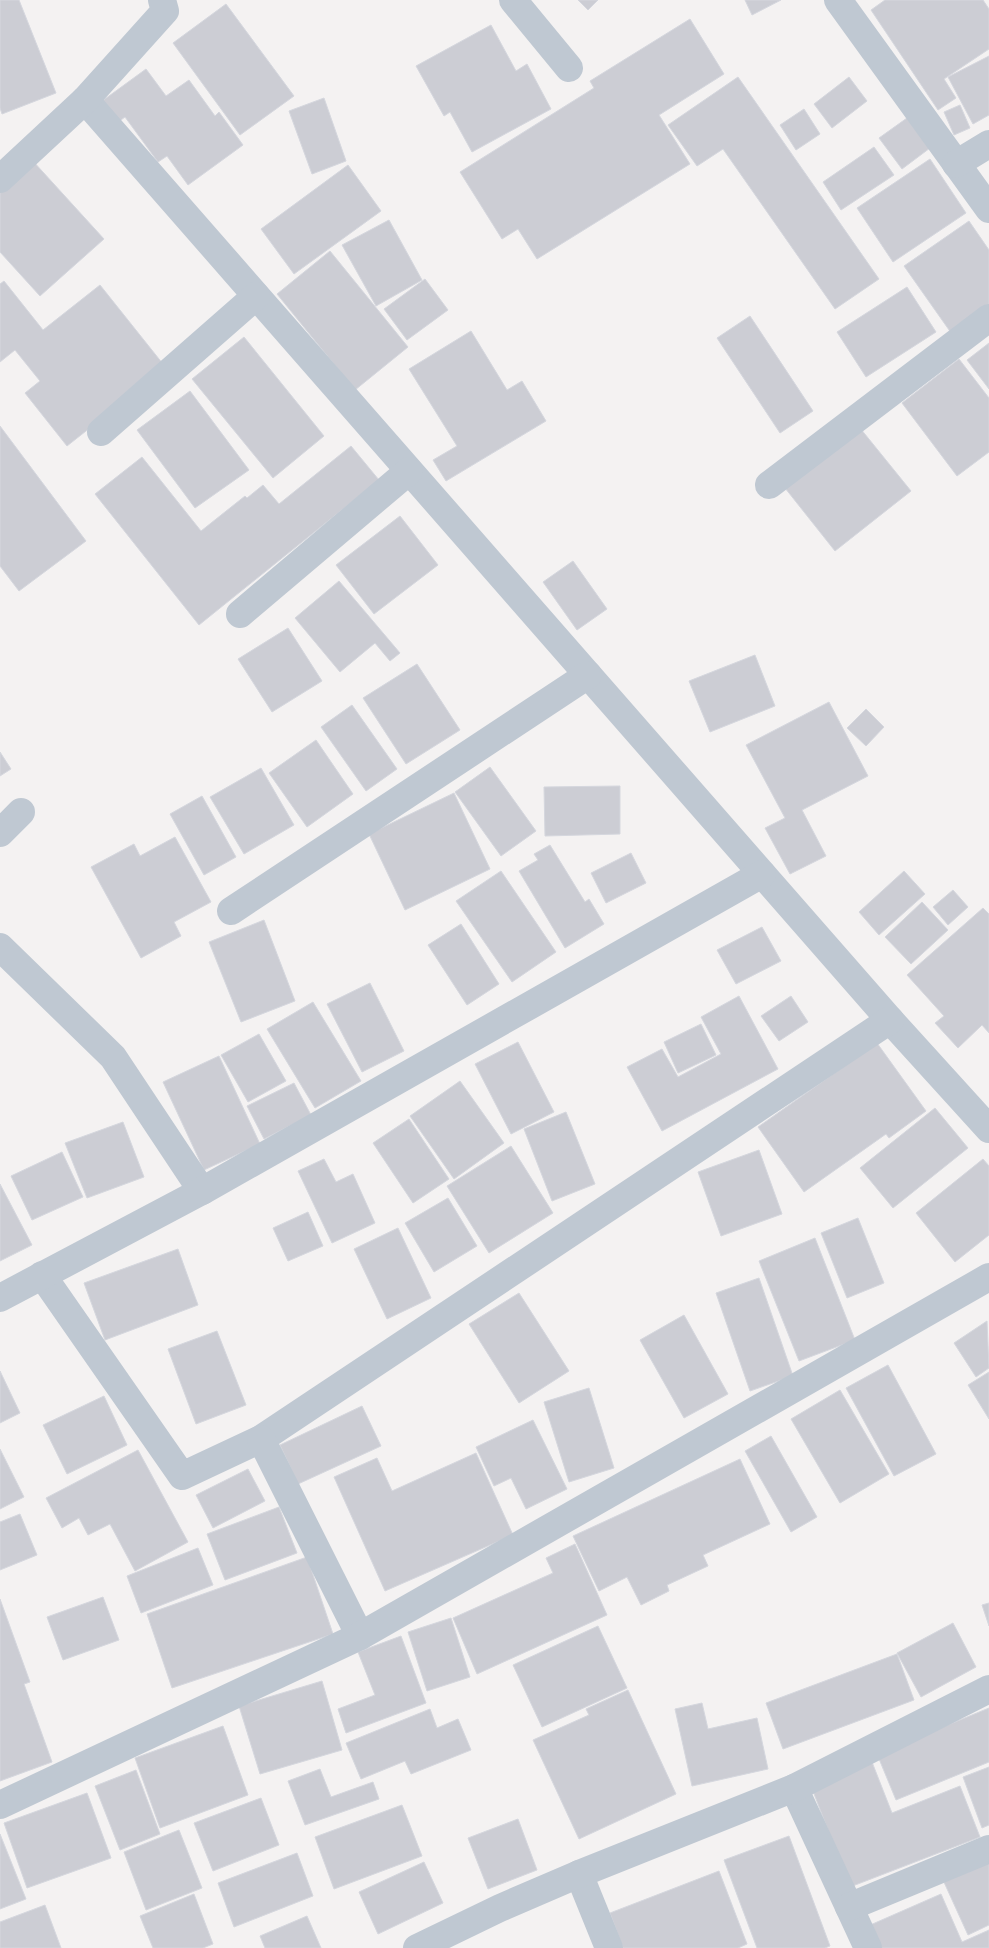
<svg xmlns="http://www.w3.org/2000/svg" width="989" height="1948" font-family="'Public Sans',sans-serif">
	<style>
		.building { fill: #cccdd4; stroke: #d5d7de }
		.lines { fill: none; stroke-linecap: round; stroke-linejoin: round }
		.minor { stroke: #bfc8d2; stroke-width: 28 }
	</style>
	<rect width="100%" height="100%" fill="#f4f2f2"/>
	<g class="building">
		<path d="M 0,0 L 19,0 L 56,93 L 2,114 L 0,108 Z"/>
		<path d="M 578,0 L 598,0 L 588,10 Z"/>
		<path d="M 745,0 L 781,0 L 752,15 Z"/>
		<path d="M 885,0 L 983,0 L 989,9 L 989,49 L 944,79 L 956,98 L 938,110 L 871,10 Z"/>
		<path d="M 226,4 L 294,96 L 240,135 L 173,43 Z"/>
		<path d="M 690,19 L 724,74 L 659,115 L 690,164 L 537,259 L 518,229 L 502,239 L 460,172 L 594,88 L 590,81 Z"/>
		<path d="M 491,25 L 516,71 L 527,64 L 551,109 L 472,152 L 450,112 L 444,116 L 416,66 Z"/>
		<path d="M 989,56 L 989,115 L 973,124 L 948,77 Z"/>
		<path d="M 146,69 L 166,96 L 189,80 L 215,116 L 219,112 L 243,145 L 188,185 L 167,156 L 158,162 L 125,117 L 114,125 L 98,104 Z"/>
		<path d="M 738,77 L 879,279 L 835,309 L 723,149 L 697,166 L 668,125 Z"/>
		<path d="M 849,77 L 867,101 L 832,128 L 814,104 Z"/>
		<path d="M 324,98 L 346,161 L 312,174 L 289,111 Z"/>
		<path d="M 960,105 L 970,128 L 954,135 L 944,112 Z"/>
		<path d="M 804,109 L 820,134 L 796,150 L 780,125 Z"/>
		<path d="M 907,118 L 930,148 L 902,169 L 879,138 Z"/>
		<path d="M 874,147 L 894,175 L 841,210 L 823,182 Z"/>
		<path d="M 930,159 L 966,213 L 893,262 L 857,208 Z"/>
		<path d="M 32,160 L 104,239 L 40,296 L 0,252 L 0,190 Z"/>
		<path d="M 348,165 L 381,211 L 294,274 L 261,229 Z"/>
		<path d="M 389,220 L 422,280 L 376,306 L 342,245 Z"/>
		<path d="M 969,221 L 989,250 L 989,312 L 954,337 L 904,266 Z"/>
		<path d="M 330,251 L 408,347 L 355,390 L 277,294 Z"/>
		<path d="M 425,279 L 448,310 L 407,340 L 384,309 Z"/>
		<path d="M 4,281 L 43,330 L 100,285 L 163,364 L 119,405 L 67,446 L 25,393 L 40,381 L 15,350 L 0,362 L 0,284 Z"/>
		<path d="M 907,287 L 936,332 L 866,377 L 837,332 Z"/>
		<path d="M 750,316 L 813,411 L 780,433 L 717,338 Z"/>
		<path d="M 471,331 L 507,390 L 522,381 L 546,421 L 446,481 L 433,460 L 457,446 L 409,369 Z"/>
		<path d="M 244,337 L 324,436 L 273,478 L 192,379 Z"/>
		<path d="M 989,343 L 989,389 L 967,360 Z"/>
		<path d="M 959,359 L 989,398 L 989,452 L 957,476 L 902,403 Z"/>
		<path d="M 190,391 L 249,470 L 195,508 L 137,430 Z"/>
		<path d="M 0,426 L 86,541 L 19,591 L 0,566 Z"/>
		<path d="M 860,428 L 911,491 L 835,551 L 785,488 Z"/>
		<path d="M 351,446 L 379,480 L 199,625 L 95,494 L 142,457 L 201,531 L 245,496 L 247,498 L 263,485 L 279,504 Z"/>
		<path d="M 400,516 L 438,565 L 374,614 L 336,565 Z"/>
		<path d="M 573,561 L 607,609 L 577,630 L 543,582 Z"/>
		<path d="M 339,581 L 400,653 L 390,661 L 375,643 L 340,672 L 295,618 Z"/>
		<path d="M 288,628 L 322,681 L 272,712 L 238,659 Z"/>
		<path d="M 755,655 L 775,706 L 710,732 L 689,681 Z"/>
		<path d="M 417,664 L 460,730 L 406,764 L 363,698 Z"/>
		<path d="M 829,702 L 868,776 L 802,810 L 826,856 L 790,874 L 765,828 L 785,818 L 746,745 Z"/>
		<path d="M 352,705 L 397,769 L 366,791 L 321,727 Z"/>
		<path d="M 866,709 L 884,727 L 866,746 L 847,728 Z"/>
		<path d="M 316,740 L 353,794 L 307,827 L 269,773 Z"/>
		<path d="M 0,752 L 11,769 L 0,776 Z"/>
		<path d="M 490,767 L 536,831 L 501,856 L 455,792 Z"/>
		<path d="M 261,768 L 294,825 L 244,854 L 210,797 Z"/>
		<path d="M 620,786 L 620,834 L 545,836 L 544,787 Z"/>
		<path d="M 454,793 L 490,869 L 405,910 L 369,834 Z"/>
		<path d="M 202,796 L 236,857 L 204,875 L 170,814 Z"/>
		<path d="M 175,837 L 211,902 L 174,922 L 181,936 L 141,958 L 91,867 L 134,844 L 140,856 Z"/>
		<path d="M 550,845 L 585,902 L 589,899 L 604,924 L 565,948 L 519,871 L 538,860 L 534,854 Z"/>
		<path d="M 631,853 L 646,883 L 606,903 L 591,873 Z"/>
		<path d="M 501,871 L 556,952 L 512,982 L 456,901 Z"/>
		<path d="M 904,871 L 925,894 L 879,935 L 859,912 Z"/>
		<path d="M 953,890 L 968,907 L 948,925 L 933,907 Z"/>
		<path d="M 922,902 L 948,930 L 911,964 L 885,937 Z"/>
		<path d="M 983,908 L 989,914 L 989,1033 L 982,1025 L 958,1048 L 935,1023 L 944,1016 L 907,975 Z"/>
		<path d="M 264,920 L 295,1001 L 241,1022 L 209,942 Z"/>
		<path d="M 461,924 L 499,984 L 467,1005 L 428,945 Z"/>
		<path d="M 762,927 L 781,961 L 736,984 L 717,950 Z"/>
		<path d="M 370,983 L 404,1051 L 362,1072 L 327,1004 Z"/>
		<path d="M 739,996 L 778,1069 L 662,1131 L 627,1067 L 662,1049 L 678,1077 L 721,1054 L 701,1017 Z"/>
		<path d="M 791,996 L 808,1022 L 779,1041 L 761,1016 Z"/>
		<path d="M 313,1002 L 361,1081 L 315,1108 L 267,1029 Z"/>
		<path d="M 701,1024 L 716,1055 L 678,1073 L 664,1042 Z"/>
		<path d="M 259,1034 L 286,1081 L 248,1102 L 221,1055 Z"/>
		<path d="M 518,1042 L 554,1112 L 511,1134 L 475,1064 Z"/>
		<path d="M 877,1043 L 926,1111 L 889,1138 L 886,1134 L 804,1192 L 758,1127 Z"/>
		<path d="M 219,1056 L 260,1144 L 204,1170 L 163,1082 Z"/>
		<path d="M 460,1081 L 504,1143 L 454,1179 L 410,1116 Z"/>
		<path d="M 294,1083 L 311,1115 L 264,1139 L 247,1106 Z"/>
		<path d="M 935,1108 L 968,1148 L 893,1208 L 860,1168 Z"/>
		<path d="M 566,1112 L 595,1184 L 552,1201 L 524,1129 Z"/>
		<path d="M 409,1119 L 449,1179 L 413,1203 L 373,1143 Z"/>
		<path d="M 123,1122 L 144,1177 L 87,1198 L 65,1143 Z"/>
		<path d="M 511,1146 L 553,1213 L 489,1253 L 447,1186 Z"/>
		<path d="M 759,1150 L 782,1214 L 721,1236 L 698,1172 Z"/>
		<path d="M 62,1152 L 83,1197 L 32,1220 L 11,1176 Z"/>
		<path d="M 324,1159 L 336,1182 L 353,1174 L 375,1223 L 332,1243 L 298,1171 Z"/>
		<path d="M 983,1159 L 989,1166 L 989,1235 L 955,1262 L 916,1213 Z"/>
		<path d="M 0,1184 L 32,1245 L 0,1261 Z"/>
		<path d="M 448,1198 L 477,1246 L 434,1272 L 405,1223 Z"/>
		<path d="M 308,1212 L 323,1246 L 288,1261 L 273,1228 Z"/>
		<path d="M 858,1218 L 884,1283 L 847,1298 L 821,1233 Z"/>
		<path d="M 398,1228 L 431,1298 L 387,1319 L 354,1249 Z"/>
		<path d="M 815,1238 L 855,1340 L 799,1361 L 759,1261 Z"/>
		<path d="M 178,1249 L 198,1305 L 105,1340 L 84,1283 Z"/>
		<path d="M 759,1278 L 793,1376 L 750,1391 L 716,1293 Z"/>
		<path d="M 519,1293 L 569,1371 L 519,1403 L 469,1324 Z"/>
		<path d="M 684,1315 L 728,1394 L 684,1418 L 640,1340 Z"/>
		<path d="M 987,1321 L 989,1368 L 976,1377 L 954,1343 Z"/>
		<path d="M 217,1331 L 246,1405 L 196,1424 L 168,1349 Z"/>
		<path d="M 888,1365 L 936,1454 L 894,1476 L 846,1388 Z"/>
		<path d="M 0,1371 L 20,1413 L 0,1423 Z"/>
		<path d="M 989,1372 L 989,1419 L 968,1385 Z"/>
		<path d="M 589,1388 L 614,1468 L 569,1482 L 544,1402 Z"/>
		<path d="M 840,1390 L 889,1474 L 840,1503 L 791,1419 Z"/>
		<path d="M 104,1396 L 127,1445 L 67,1474 L 43,1425 Z"/>
		<path d="M 362,1406 L 381,1446 L 298,1484 L 280,1445 Z"/>
		<path d="M 533,1420 L 567,1489 L 526,1509 L 511,1478 L 494,1486 L 476,1447 Z"/>
		<path d="M 771,1436 L 817,1517 L 791,1532 L 745,1451 Z"/>
		<path d="M 0,1449 L 24,1497 L 0,1509 Z"/>
		<path d="M 138,1450 L 188,1542 L 135,1571 L 110,1524 L 88,1535 L 79,1518 L 62,1528 L 46,1498 Z"/>
		<path d="M 476,1453 L 513,1535 L 385,1591 L 334,1477 L 377,1458 L 392,1491 Z"/>
		<path d="M 740,1459 L 770,1524 L 703,1555 L 708,1566 L 667,1585 L 669,1591 L 641,1605 L 627,1577 L 599,1591 L 573,1536 Z"/>
		<path d="M 248,1469 L 265,1501 L 213,1528 L 196,1495 Z"/>
		<path d="M 279,1507 L 297,1553 L 225,1580 L 207,1534 Z"/>
		<path d="M 20,1514 L 37,1555 L 0,1570 L 0,1522 Z"/>
		<path d="M 575,1544 L 607,1615 L 477,1674 L 453,1618 L 553,1573 L 546,1558 Z"/>
		<path d="M 198,1548 L 213,1585 L 141,1613 L 127,1576 Z"/>
		<path d="M 307,1557 L 333,1634 L 172,1688 L 147,1614 Z"/>
		<path d="M 103,1597 L 119,1640 L 63,1660 L 47,1617 Z"/>
		<path d="M 0,1599 L 30,1682 L 24,1684 L 52,1762 L 0,1781 Z"/>
		<path d="M 989,1603 L 989,1626 L 982,1605 Z"/>
		<path d="M 451,1618 L 470,1677 L 427,1691 L 408,1632 Z"/>
		<path d="M 953,1623 L 976,1667 L 921,1697 L 897,1653 Z"/>
		<path d="M 598,1626 L 627,1688 L 542,1727 L 513,1665 Z"/>
		<path d="M 401,1636 L 426,1703 L 346,1733 L 338,1709 L 375,1695 L 358,1652 Z"/>
		<path d="M 897,1654 L 914,1700 L 783,1749 L 766,1703 Z"/>
		<path d="M 322,1681 L 342,1750 L 260,1774 L 239,1706 Z"/>
		<path d="M 628,1690 L 676,1794 L 579,1839 L 533,1740 L 589,1715 L 586,1709 Z"/>
		<path d="M 702,1703 L 708,1729 L 757,1718 L 768,1769 L 692,1786 L 675,1709 Z"/>
		<path d="M 989,1708 L 989,1762 L 896,1800 L 877,1754 Z"/>
		<path d="M 430,1709 L 437,1728 L 458,1719 L 471,1750 L 411,1774 L 405,1761 L 361,1779 L 346,1743 Z"/>
		<path d="M 223,1726 L 248,1795 L 160,1828 L 135,1758 Z"/>
		<path d="M 872,1762 L 892,1813 L 960,1786 L 980,1837 L 850,1887 L 811,1786 Z"/>
		<path d="M 989,1767 L 989,1825 L 982,1828 L 963,1777 Z"/>
		<path d="M 320,1769 L 331,1797 L 373,1782 L 379,1799 L 305,1825 L 288,1781 Z"/>
		<path d="M 136,1770 L 160,1834 L 120,1850 L 95,1786 Z"/>
		<path d="M 87,1793 L 111,1858 L 27,1888 L 4,1823 Z"/>
		<path d="M 261,1798 L 279,1845 L 213,1871 L 194,1823 Z"/>
		<path d="M 402,1805 L 422,1856 L 334,1889 L 315,1837 Z"/>
		<path d="M 518,1819 L 537,1870 L 488,1889 L 468,1838 Z"/>
		<path d="M 179,1830 L 202,1888 L 146,1910 L 124,1852 Z"/>
		<path d="M 0,1834 L 26,1899 L 0,1909 Z"/>
		<path d="M 789,1836 L 830,1946 L 825,1948 L 757,1948 L 724,1860 Z"/>
		<path d="M 297,1853 L 313,1896 L 234,1927 L 218,1883 Z"/>
		<path d="M 989,1859 L 989,1925 L 968,1935 L 943,1880 Z"/>
		<path d="M 424,1862 L 443,1903 L 378,1934 L 359,1892 Z"/>
		<path d="M 719,1871 L 747,1944 L 738,1948 L 623,1948 L 610,1913 Z"/>
		<path d="M 194,1894 L 213,1944 L 203,1948 L 153,1948 L 140,1916 Z"/>
		<path d="M 941,1894 L 962,1942 L 989,1930 L 989,1948 L 878,1948 L 868,1926 Z"/>
		<path d="M 45,1905 L 61,1948 L 0,1948 L 0,1922 Z"/>
		<path d="M 307,1916 L 321,1948 L 265,1948 L 260,1936 Z"/>
	</g>
	<g class="lines">
		<g class="minor">
			<path d="M 513,0 L 569,68"/>
			<path d="M 838,0 L 989,209"/>
			<path d="M 85,100 L 890,1020 L 989,1129"/>
			<path d="M 956,164 L 989,144"/>
			<path d="M 0,179 L 85,100 L 165,11 L 162,0"/>
			<path d="M 101,432 L 256,296"/>
			<path d="M 769,485 L 989,318"/>
			<path d="M 240,614 L 409,471"/>
			<path d="M 0,833 L 21,812"/>
			<path d="M 231,911 L 588,675"/>
			<path d="M 0,947 L 113,1057 L 202,1191"/>
			<path d="M 42,1275 L 182,1476 L 261,1439 L 890,1020"/>
			<path d="M 0,1298 L 202,1191 L 762,874"/>
			<path d="M 261,1439 L 360,1636"/>
			<path d="M 794,1788 L 868,1948"/>
			<path d="M 0,1805 L 360,1636 L 989,1277"/>
			<path d="M 579,1874 L 609,1948"/>
			<path d="M 849,1907 L 989,1849"/>
			<path d="M 417,1948 L 500,1908 L 579,1874 L 794,1788 L 989,1689"/>
		</g>
	</g>
</svg>
